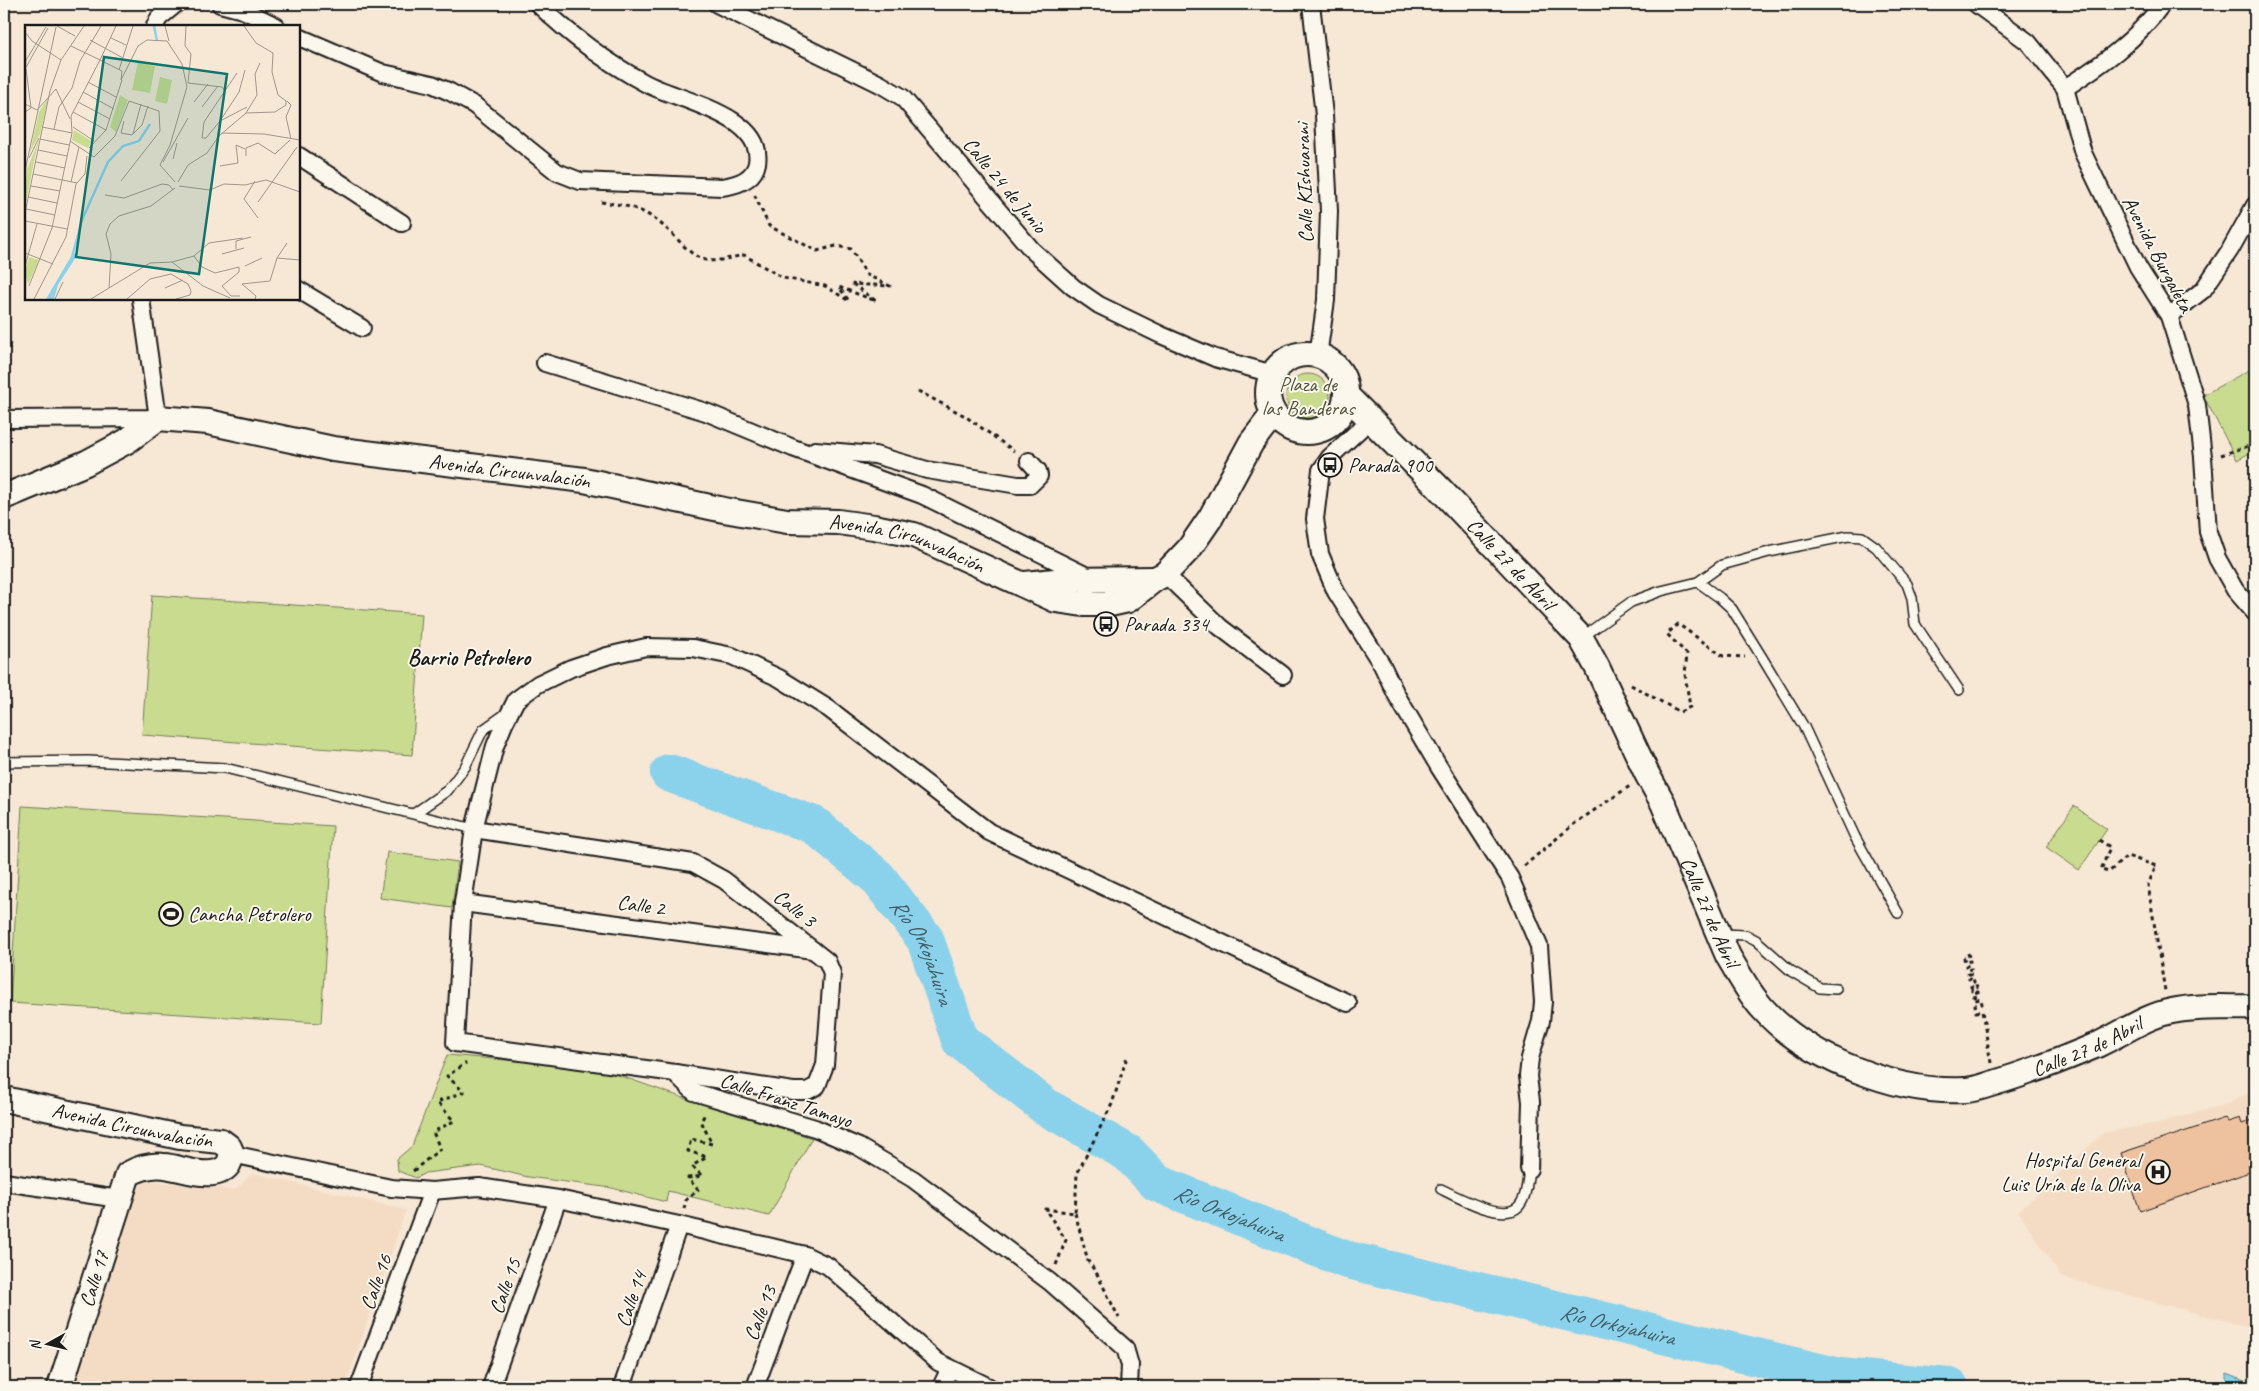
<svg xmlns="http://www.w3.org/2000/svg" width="2259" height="1391" font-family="Caveat,sans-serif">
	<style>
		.built { fill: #f4dcc4 }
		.green { fill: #c8db8f; stroke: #727c56 }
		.water { fill: #8ad2eb; stroke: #5e8998 }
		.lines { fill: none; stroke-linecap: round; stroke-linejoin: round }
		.river { stroke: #8ad2eb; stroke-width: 38 }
		.building { fill: #eec29e; stroke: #1c1c1c }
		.service-casing { stroke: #1c1c1c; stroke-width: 12 }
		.minor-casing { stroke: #1c1c1c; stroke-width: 20 }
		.secondary-casing { stroke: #1c1c1c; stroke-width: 28 }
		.path { stroke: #1c1c1c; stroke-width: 3; stroke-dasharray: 4 4; stroke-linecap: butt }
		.service { stroke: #fbf7ec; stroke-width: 9 }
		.minor { stroke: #fbf7ec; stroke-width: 16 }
		.secondary { stroke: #fbf7ec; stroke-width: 24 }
		.labels { text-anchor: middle; stroke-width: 4; stroke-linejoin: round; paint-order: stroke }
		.street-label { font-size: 21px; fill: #1c1c1c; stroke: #fbf7ec }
		.park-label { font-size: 21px; fill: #50553e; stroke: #fbf7ec }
		.poi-label { font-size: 21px; fill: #1c1c1c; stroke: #fbf7ec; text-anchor: start }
		.neighbourhood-label { font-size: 22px; font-weight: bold; fill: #1c1c1c; stroke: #fbf7ec }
		.water-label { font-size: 22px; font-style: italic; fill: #425c64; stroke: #fbf7ec }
		.inset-river { fill: none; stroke: #8ad2eb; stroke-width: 2.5 }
		.inset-road { fill: none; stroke: #9f968b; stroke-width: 1 }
		.view { fill: #0f766e; fill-opacity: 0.15; stroke: #0f766e; stroke-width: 2.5 }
		.inset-edge { fill: none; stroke: #1c1c1c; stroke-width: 2.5 }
	</style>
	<rect width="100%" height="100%" fill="#f7e7d5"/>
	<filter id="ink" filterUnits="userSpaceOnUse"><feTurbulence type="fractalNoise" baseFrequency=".02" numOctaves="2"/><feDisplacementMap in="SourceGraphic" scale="10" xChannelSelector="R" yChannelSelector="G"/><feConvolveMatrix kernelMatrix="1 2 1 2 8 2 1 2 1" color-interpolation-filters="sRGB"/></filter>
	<g filter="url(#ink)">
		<g class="built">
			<path d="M 2255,1089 L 2255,1329 L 2061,1277 L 2018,1211 L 2103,1133 L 2158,1123 L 2230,1103 Z"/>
			<path d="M 253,1173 L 406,1210 L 345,1387 L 62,1387 L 141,1180 L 235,1190 Z"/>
		</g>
		<g class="green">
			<path d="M 2251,369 L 2255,376 L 2255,450 L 2237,460 L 2203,395 Z"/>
			<circle cx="1308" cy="396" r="22"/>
			<path d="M 152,595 L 422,614 L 412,755 L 142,735 Z"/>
			<path d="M 22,806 L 333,826 L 321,1023 L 10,1003 Z"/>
			<path d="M 2074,806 L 2107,829 L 2079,870 L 2046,847 Z"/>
			<path d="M 387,852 L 458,862 L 452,908 L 380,898 Z"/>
			<path d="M 447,1055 L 598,1068 L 695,1102 L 812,1138 L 769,1216 L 668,1191 L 666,1202 L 612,1188 L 528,1177 L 481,1166 L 425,1173 L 416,1178 L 398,1171 L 397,1159 L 412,1146 Z"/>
		</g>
		<path class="water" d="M 2226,1373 L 2255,1384 L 2255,1387 L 2226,1387 Z"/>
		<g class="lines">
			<path class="river" id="s1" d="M 669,773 L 814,825 L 877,877 L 925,939 L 960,1040 L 1046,1107 L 1128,1153 L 1157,1183 L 1344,1259 L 1840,1377 L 1950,1387"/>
		</g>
		<path class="building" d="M 2225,1118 L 2228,1122 L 2240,1118 L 2242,1124 L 2255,1119 L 2255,1170 L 2140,1211 L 2121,1153 Z"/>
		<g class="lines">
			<g class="service-casing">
				<g id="service">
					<path d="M 1698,582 L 1720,598 L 1732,609 L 1763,659 L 1804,727 L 1855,837 L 1898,913"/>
					<path d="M 1581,638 L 1631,602 L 1661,591 L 1698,582 L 1722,565 L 1769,552 L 1848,536 L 1862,537 L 1876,547 L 1907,584 L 1912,598 L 1915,624 L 1959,690"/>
					<path d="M 4,762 L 88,761 L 225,768 L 474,829"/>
					<path d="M 415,813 L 448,790 L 465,767 L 483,730 L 507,713"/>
					<path d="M 1721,934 L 1746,935 L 1756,940 L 1791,971 L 1820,988 L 1836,989"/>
					<path d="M 1441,1189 C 1457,1197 1503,1222 1518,1207 C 1527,1198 1527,1181 1529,1169"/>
				</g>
			</g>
			<g class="minor-casing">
				<g id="minor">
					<path d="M 220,4 L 243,10 L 276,26"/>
					<path d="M 717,4 L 880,84 L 902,97 L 1032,250 L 1073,287 L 1099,305 L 1161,335 L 1215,358 L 1273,374"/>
					<path d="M 1311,4 L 1324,115 L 1329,211 L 1326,300 L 1318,356"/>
					<path d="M 1976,4 L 2028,42 L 2065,88 L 2083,153 L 2138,267 L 2169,316 L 2197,405 L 2203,457 L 2208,532 L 2217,558 L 2235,590 L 2255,613"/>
					<path d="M 155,26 L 159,18 L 176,4"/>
					<path d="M 299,37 L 383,73 L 432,84 L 450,92 L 474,105 L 557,172 L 580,181 L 722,187 C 737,185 754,180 757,163 C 765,115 676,100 645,83 C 606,62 570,35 538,4"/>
					<path d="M 2065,88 C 2102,64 2137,40 2162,4"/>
					<path d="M 299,156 L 402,223"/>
					<path d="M 299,290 L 362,328"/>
					<path d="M 2169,316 L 2203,290 L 2230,250 L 2255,205"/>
					<path d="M 545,363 L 706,412 L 793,448 L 922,495 L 1091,578"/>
					<path d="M 4,419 L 158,418 L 141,299"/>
					<path d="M 1371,419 L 1330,457 L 1321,470 L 1315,519 L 1320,554 L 1336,592 L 1382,665 L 1397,696 L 1439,767 L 1510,878 L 1539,946 L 1543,1002 L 1541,1021 L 1530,1058 L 1528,1076 L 1531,1102 L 1529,1169"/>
					<path d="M 815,450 L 875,455 L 927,470 L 1018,485 L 1030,485 L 1039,476 L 1038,471 L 1029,461"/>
					<path d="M 1165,574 L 1220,627 L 1283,675"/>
					<path d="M 474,829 L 693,863 L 724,880 L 827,961 L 832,973 L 825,1065 L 817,1086 L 807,1091 L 793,1091 L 675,1073"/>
					<path d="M 463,903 L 813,950"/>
					<path d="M 232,1154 L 391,1188 L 432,1191 L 479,1187 L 558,1199 L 679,1225 L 805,1255 L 828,1266 L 938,1362 L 989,1387"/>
					<path d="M 4,1182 L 119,1199"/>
					<path d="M 359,1387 L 432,1191"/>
					<path d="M 491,1387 L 558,1199"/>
					<path d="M 622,1387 L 679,1225"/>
					<path d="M 755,1387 L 805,1255"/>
					<path d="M 941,1387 L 950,1368"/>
					<path d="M 1129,1387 L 1130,1365 L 1125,1348 L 1050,1282 L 913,1179 L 859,1147 L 815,1128 L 694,1092 L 675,1073 L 455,1043 L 463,903 L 474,829 L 495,746 L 504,724 L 516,700 L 538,684 L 571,668 L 607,656 L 646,647 L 693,648 L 732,656 L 779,678 L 829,709 L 989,832 L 1348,1003"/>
				</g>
			</g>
			<g class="secondary-casing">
				<g id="secondary">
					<circle cx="1307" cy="393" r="39"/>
					<path id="s2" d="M 1346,395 L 1438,487 L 1581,638 L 1597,667 L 1647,774 L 1663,803 L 1728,956 C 1739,974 1749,994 1763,1009 C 1808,1059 1899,1094 1965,1090 C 1974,1090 1985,1086 1994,1083 C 2028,1073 2064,1059 2097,1045 C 2122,1034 2145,1016 2172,1011 C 2199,1005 2228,1008 2255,1007"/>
					<path id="s3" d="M 4,497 L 86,463 L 127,441 L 158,418 L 208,422 L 333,449 L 584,480 L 724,510 L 787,521 L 838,522 L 874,527 L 914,535 L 1056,600 L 1083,604 L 1110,604 L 1128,600 L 1155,579 L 1165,574 L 1189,549 L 1211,517 L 1251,443 L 1273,414"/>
					<path d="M 1025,584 L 1065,580 L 1155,579"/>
					<path id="s4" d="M 4,1099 L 180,1137 L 221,1141 L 229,1147 L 232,1154 C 231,1157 230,1162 228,1165 C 214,1182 183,1168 165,1166 C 152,1164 139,1168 128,1174 L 60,1387"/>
				</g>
			</g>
			<g class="path">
				<path d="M 601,202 C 632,206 646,209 670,232 C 680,241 689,254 702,259 C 715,264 731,257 744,255 L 783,278 L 825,286 L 849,301 L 839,287 L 876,301 L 853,284 L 890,286 L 867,275 L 851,249 L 836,246 L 817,251 L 769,226 L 754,194"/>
				<path d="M 918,391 L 965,416 L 1014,451"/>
				<path d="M 2221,455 L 2255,444"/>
				<path d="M 1631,685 L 1680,712 L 1690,707 L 1685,674 L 1687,654 L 1667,634 L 1678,624 L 1723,656 L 1745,657"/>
				<path d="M 2099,840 L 2110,847 L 2101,870 L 2109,872 L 2127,856 L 2156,866 L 2148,885 L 2165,991"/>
				<path d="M 1524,866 L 1574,824 L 1630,786"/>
				<path d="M 1968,953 L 1969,957 L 1964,958 L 1965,962 L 1970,961 L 1970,965 L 1966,966 L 1967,970 L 1971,969 L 1972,974 L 1968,974 L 1969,979 L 1973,977 L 1974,982 L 1971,983 L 1971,987 L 1976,984 L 1977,988 L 1972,989 L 1972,993 L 1978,992 L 1978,996 L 1973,997 L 1975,1000 L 1981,999 L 1982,1004 L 1975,1005 L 1976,1012 L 1982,1011 L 1991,1063"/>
				<path d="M 413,1171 L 440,1149 L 433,1132 L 454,1121 L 437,1102 L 464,1092 L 447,1076 L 466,1063"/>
				<path d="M 684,1209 L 686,1200 L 698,1190 L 688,1178 L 702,1176 L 692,1166 L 707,1157 L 688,1151 L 691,1139 L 712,1144 L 701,1121 L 705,1114"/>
				<path d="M 1075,1213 L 1088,1261 L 1097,1274 L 1119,1318"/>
				<path d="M 1056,1265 L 1066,1240 L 1045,1209 L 1075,1213 L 1077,1174 L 1112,1104 L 1127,1057"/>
			</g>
			<use href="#service" class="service"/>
			<use href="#minor" class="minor"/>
			<use href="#secondary" class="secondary"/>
		</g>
	</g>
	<defs>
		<g id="bus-ring" transform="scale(1.25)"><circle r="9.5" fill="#fbf7ec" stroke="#1c1c1c" stroke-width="1.5"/><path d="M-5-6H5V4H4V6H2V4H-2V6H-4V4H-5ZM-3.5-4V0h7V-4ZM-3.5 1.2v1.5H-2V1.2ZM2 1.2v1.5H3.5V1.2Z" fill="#1c1c1c"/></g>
		<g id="stadium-ring" transform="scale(1.25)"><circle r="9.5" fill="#fbf7ec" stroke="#1c1c1c" stroke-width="1.5"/><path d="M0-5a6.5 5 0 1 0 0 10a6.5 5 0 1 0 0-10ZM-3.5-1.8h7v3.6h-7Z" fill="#1c1c1c"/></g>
		<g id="hospital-ring" transform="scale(1.25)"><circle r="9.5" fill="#fbf7ec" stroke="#1c1c1c" stroke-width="1.5"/><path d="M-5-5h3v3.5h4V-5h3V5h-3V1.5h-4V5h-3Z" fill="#1c1c1c"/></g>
	</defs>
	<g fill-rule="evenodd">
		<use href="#bus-ring" x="1330" y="465"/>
		<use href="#bus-ring" x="1106" y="624"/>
		<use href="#stadium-ring" x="171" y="914"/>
		<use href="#hospital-ring" x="2158" y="1172"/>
	</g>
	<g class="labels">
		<g class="street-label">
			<text transform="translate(1304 183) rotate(-92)" y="7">Calle KIshuarani</text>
			<text transform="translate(1005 185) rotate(50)" y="7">Calle 24 de Junio</text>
			<text transform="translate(2158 254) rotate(62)" y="7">Avenida Burgaleta</text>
			<text dy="7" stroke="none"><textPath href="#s3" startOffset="530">Avenida Circunvalación</textPath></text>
			<text dy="7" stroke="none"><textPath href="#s3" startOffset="935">Avenida Circunvalación</textPath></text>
			<text dy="7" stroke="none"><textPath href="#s2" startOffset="236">Calle 27 de Abril</textPath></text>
			<text transform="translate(641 905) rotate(8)" y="7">Calle 2</text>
			<text transform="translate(795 908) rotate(38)" y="7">Calle 3</text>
			<text dy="7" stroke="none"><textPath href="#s2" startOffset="641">Calle 27 de Abril</textPath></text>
			<text dy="7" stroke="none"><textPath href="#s2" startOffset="1106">Calle 27 de Abril</textPath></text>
			<text transform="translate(786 1100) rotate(18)" y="7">Calle Franz Tamayo</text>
			<text dy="7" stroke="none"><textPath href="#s4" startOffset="131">Avenida Circunvalación</textPath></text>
			<text transform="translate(94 1279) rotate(-73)" y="7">Calle 17</text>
			<text transform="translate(376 1282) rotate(-70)" y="7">Calle 16</text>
			<text transform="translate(505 1286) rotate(-70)" y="7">Calle 15</text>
			<text transform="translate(631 1299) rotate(-71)" y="7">Calle 14</text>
			<text transform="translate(760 1313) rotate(-69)" y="7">Calle 13</text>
		</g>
		<g class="park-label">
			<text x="1308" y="391">Plaza de<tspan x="1308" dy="24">las Banderas</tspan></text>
		</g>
		<g class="poi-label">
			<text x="1348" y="472">Parada 900</text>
			<text x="1124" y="631">Parada 334</text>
			<text x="188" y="921">Cancha Petrolero</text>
			<text x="2140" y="1167" text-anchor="end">Hospital General<tspan x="2140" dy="24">Luis Uría de la Oliva</tspan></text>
		</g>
		<g class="neighbourhood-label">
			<text x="469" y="665">Barrio Petrolero</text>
		</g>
		<g class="water-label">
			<text dy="8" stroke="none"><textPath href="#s1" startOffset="324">Río Orkojahuira</textPath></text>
			<text dy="8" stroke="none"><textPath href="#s1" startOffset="744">Río Orkojahuira</textPath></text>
			<text dy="8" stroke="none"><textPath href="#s1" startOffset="1149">Río Orkojahuira</textPath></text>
		</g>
	</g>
	<g transform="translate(25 25)">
		<rect width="275" height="275" fill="#f7e7d5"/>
		<path d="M 113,37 L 130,41 L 125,68 L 107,65 ZM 135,52 L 147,55 L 142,79 L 130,76 ZM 95,70 L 103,75 L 91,107 L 85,102 ZM 24,71 L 15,109 L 5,127 L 14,87 ZM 49,105 L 66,116 L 63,123 L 47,115 ZM 14,115 L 10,131 L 0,183 L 2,144 ZM 4,232 L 14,235 L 3,259 L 0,248 Z" fill="#c8db8f"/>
		<path d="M 48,228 L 53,229 L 33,260 L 29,274 L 21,274 Z" fill="#8ad2eb"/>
		<path class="inset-river" d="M 129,1 L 132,16M 47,232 L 57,195 L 83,137 L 98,121 L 114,116 L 125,99"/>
		<path class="inset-road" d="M 32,1 L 50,11M 91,1 L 75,35 L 97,46 L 96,55 L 113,21 L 122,15 L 142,16 L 157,39 L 162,62 L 145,120 L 135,140 L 150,157M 140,1 L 144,16M 161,1 L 160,21 L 166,29 L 163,58 L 197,62 L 200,66M 219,1 L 231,18 L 248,28 L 247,47 L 253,70 L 261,76 L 261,80 L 250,87 L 221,88M 0,7 L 7,16 L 36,35M 86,13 L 101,20M 65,15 L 98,33M 0,37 L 21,2M 0,44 L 23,3M 94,45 L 108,1M 212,48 L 179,97 L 177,113 L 181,113 L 195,96 L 222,82M 63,57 L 91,72M 58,67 L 89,84M 262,76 L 266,80 L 261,92 L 266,114M 53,77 L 85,94M 169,77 L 183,59M 0,79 L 12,85 L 31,64 L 45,94M 177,82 L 193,61M 0,87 L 6,83 L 1,44M 48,87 L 81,105M 221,88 L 232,70 L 230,49 L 235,38M 99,96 L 96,108 L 107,110 L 117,100 L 123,81M 195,96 L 214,67 L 220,45M 17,102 L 47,108M 48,102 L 69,116M 29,104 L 34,82 L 47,63 L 55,36 L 76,1M 197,108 L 239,109 L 275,115M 108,109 L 116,79M 15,114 L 44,120M 45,116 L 69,132 L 90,111 L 104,76 L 134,86 L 135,106 L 96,156M 64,123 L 81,105 L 97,55M 13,125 L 42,131M 221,131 L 221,123 L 233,118 L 250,129 L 265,115M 4,133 L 14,113M 148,134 L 152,118M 11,137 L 40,143M 138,137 L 163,93M 195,141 L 213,138 L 211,120 L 220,124M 0,146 L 31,2M 8,149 L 52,158M 230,156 L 219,174 L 233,193M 46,157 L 54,122M 153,157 L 163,140 L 182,128 L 194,111 L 221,88M 6,161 L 35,166M 154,161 L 185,165 L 199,159 L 220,160 L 241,155 L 275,167M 80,170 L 99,173 L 137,159 L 144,160 L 148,165M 3,172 L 32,178M 233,177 L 272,122M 1,184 L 30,190M 0,188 L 25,66 L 36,35 L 59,1M 0,196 L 42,204M 211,224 L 211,216 L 226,212M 0,228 L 28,239M 197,229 L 219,223M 169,231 L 177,242 L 190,248 L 214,242 L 214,247 L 197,261 L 206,271 L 215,271M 252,233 L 275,235M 147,237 L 178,261 L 205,273M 0,241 L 12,199M 220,241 L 237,233M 4,261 L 27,203 L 47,108 L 46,91 L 75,35 L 46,21M 84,263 L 125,238 L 147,237 L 169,231 L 184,218 L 218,213M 140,263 L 158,255M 9,274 L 41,212 L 51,159 L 60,149 L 62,131M 30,274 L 38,257M 66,274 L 84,263 L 86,229 L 81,209 L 85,199 L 94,191 L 126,181 L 150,163M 102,274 L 125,254 L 146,249 L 163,259 L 166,266 L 165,270 L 151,274M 230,274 L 231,271 L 217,259 L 245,256 L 252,233 L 262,218"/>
		<path class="view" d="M 79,32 L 202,49 L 174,249 L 51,232 Z"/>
		<rect width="275" height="275" class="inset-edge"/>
	</g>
	<rect width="2259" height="1391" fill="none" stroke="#fbf7ec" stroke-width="20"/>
	<rect x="10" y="10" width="2239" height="1371" fill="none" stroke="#1c1c1c" stroke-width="2" filter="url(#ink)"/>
	<g transform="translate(48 1344) rotate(262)" stroke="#fbf7ec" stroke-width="4" paint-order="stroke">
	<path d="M0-4L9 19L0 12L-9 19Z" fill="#1c1c1c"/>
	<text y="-8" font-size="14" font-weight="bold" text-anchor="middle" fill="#1c1c1c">N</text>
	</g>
</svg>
